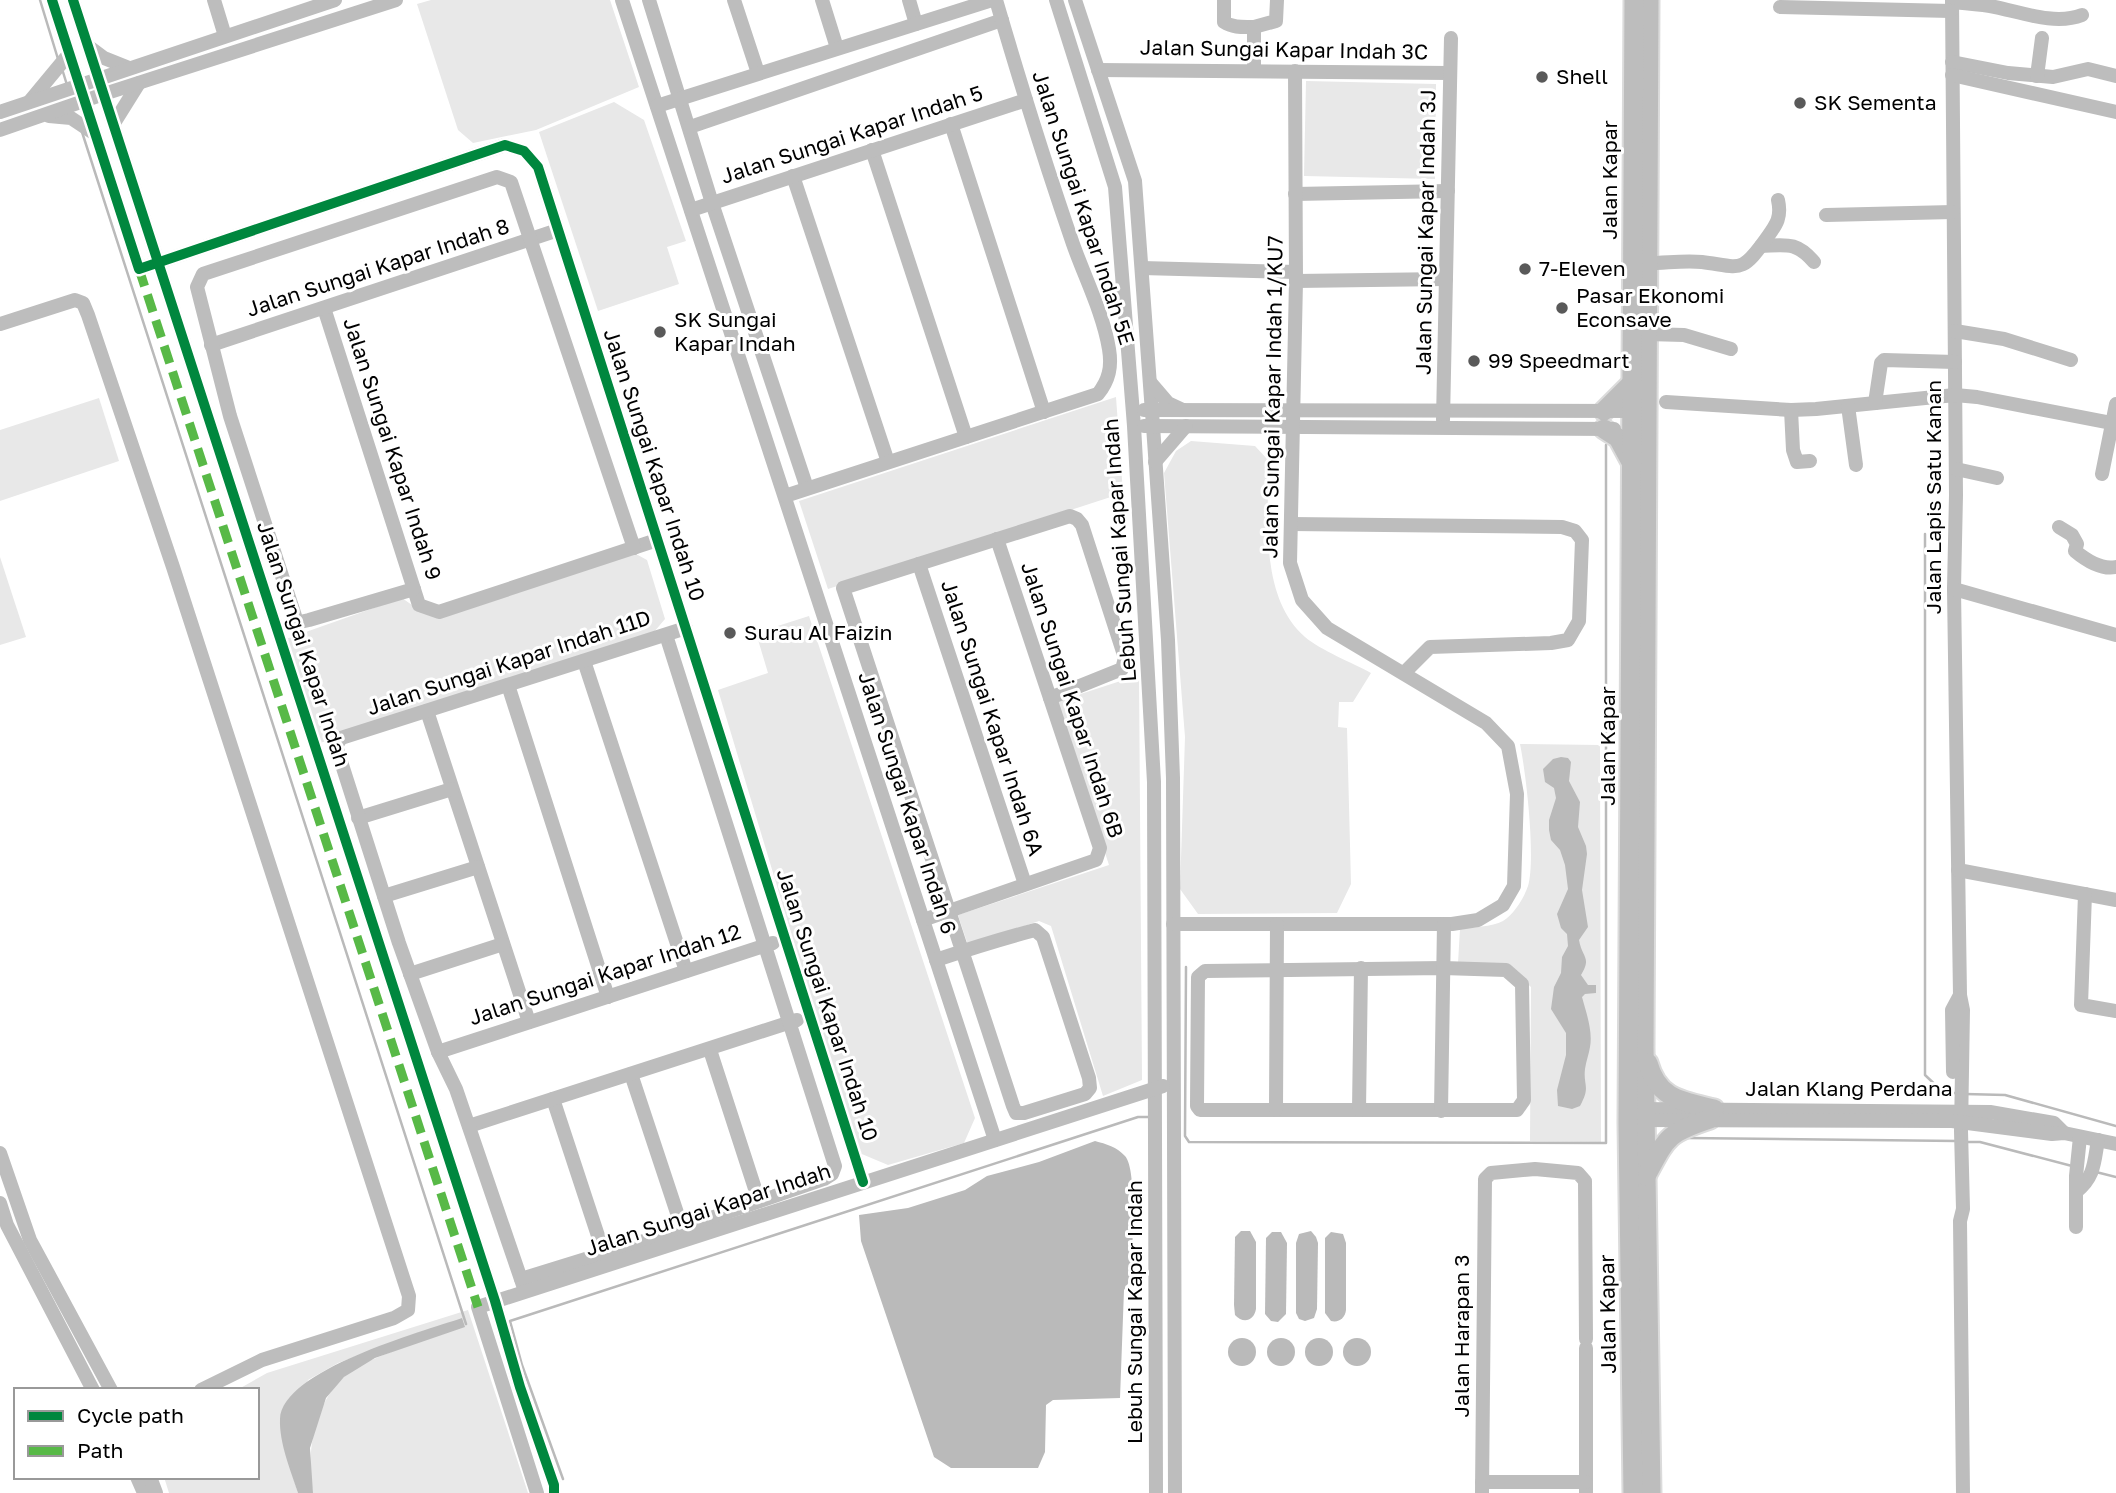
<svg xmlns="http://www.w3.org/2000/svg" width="2116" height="1493" font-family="'Golos Text',sans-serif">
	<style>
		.green { fill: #e8e8e8 }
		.water { fill: #bababa }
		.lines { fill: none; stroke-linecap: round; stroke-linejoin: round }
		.stream { stroke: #bababa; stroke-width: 2.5 }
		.highway-casing { stroke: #dbdbdb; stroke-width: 23 }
		.minor { stroke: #bdbdbd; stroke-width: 14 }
		.highway { stroke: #bdbdbd; stroke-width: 19 }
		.quiet { stroke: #58b947; stroke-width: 9; stroke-dasharray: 18 9; stroke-linecap: butt }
		.cycleway-casing { stroke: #fff; stroke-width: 15 }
		.cycleway { stroke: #00873e; stroke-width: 10 }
		.poi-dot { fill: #595959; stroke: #fff; stroke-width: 2.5 }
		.labels { text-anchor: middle; stroke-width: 6; stroke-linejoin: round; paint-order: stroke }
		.street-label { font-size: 21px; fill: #000; stroke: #fff }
		.poi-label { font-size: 21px; fill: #000; stroke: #fff; text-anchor: start }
	</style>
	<rect width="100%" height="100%" fill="#fff"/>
	<g class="green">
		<path d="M 431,0 L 610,0 L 639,87 L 536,130 L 473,143 L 458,130 L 417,4 Z"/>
		<path d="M 1306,81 L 1436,84 L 1435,179 L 1304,176 Z"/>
		<path d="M 614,102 L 644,120 L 686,241 L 667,247 L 679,284 L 598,311 L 539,132 Z"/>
		<path d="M 1116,397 L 1123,493 L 828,589 L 799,501 Z"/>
		<path d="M 99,398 L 119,461 L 0,501 L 0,430 Z"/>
		<path d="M 1191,441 L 1255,446 L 1269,461 C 1268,516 1259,597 1305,637 C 1320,650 1353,663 1371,673 L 1353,702 L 1339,702 L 1338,727 L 1347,728 L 1351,884 L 1337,913 L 1198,914 L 1180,889 L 1185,737 L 1164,473 L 1176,451 Z"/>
		<path d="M 636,554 L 647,560 L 665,619 L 654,632 L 320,743 L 286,639 L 402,598 L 422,612 Z"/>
		<path d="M 0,557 L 26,637 L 0,645 Z"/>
		<path d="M 809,616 L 975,1118 L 964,1143 L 888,1165 L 857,1152 L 718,690 L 768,673 L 756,633 Z"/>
		<path d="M 1139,675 L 1142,1080 L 1103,1096 L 1051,926 L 1039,921 L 968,945 L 958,915 L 1109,865 L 1056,702 Z"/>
		<path d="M 1520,744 L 1600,745 L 1601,1142 L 1530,1141 L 1531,987 L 1505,965 L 1458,963 L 1460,929 C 1472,927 1492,927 1503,921 C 1514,914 1524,898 1528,886 C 1536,859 1526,773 1520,744 Z"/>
		<path d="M 468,1310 L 528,1493 L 313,1493 C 306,1455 313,1405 344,1377 C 359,1363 382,1356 401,1348 L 393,1342 L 338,1363 L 308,1380 L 285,1451 L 298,1493 L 169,1493 L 164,1477 L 257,1477 L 257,1390 L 237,1390 L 267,1373 Z"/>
	</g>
	<g class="water">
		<path d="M 1561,757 L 1568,758 L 1571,762 L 1569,781 L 1580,802 L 1578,827 L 1586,846 L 1587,854 L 1582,890 L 1588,927 L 1579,940 C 1582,958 1592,957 1581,975 L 1588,985 L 1596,985 L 1596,993 L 1585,994 L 1582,997 C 1586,1012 1593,1031 1590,1047 C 1589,1054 1586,1061 1585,1069 C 1583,1086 1591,1086 1580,1106 L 1572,1109 L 1558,1106 L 1557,1090 L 1566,1055 L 1566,1033 L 1551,1009 L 1554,987 L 1561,973 L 1562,957 L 1568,946 L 1567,934 L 1561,928 L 1557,914 L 1568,889 L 1565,865 L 1560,850 L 1551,840 L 1549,830 L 1549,820 L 1556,798 L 1554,788 L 1545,782 L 1543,769 L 1553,759 Z"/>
		<path d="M 1095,1141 C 1106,1144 1117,1147 1125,1156 C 1138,1170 1131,1253 1132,1277 L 1124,1290 L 1120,1398 L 1053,1400 L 1046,1405 L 1045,1452 L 1038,1468 L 951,1468 L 934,1457 L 861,1241 L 859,1215 L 908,1208 L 965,1190 L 987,1176 L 1039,1162 Z"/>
		<path d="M 1241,1231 L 1250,1231 L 1256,1242 L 1256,1309 C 1254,1321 1243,1324 1235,1315 L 1234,1305 L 1235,1237 Z"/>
		<path d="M 1311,1231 L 1316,1237 L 1318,1243 L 1317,1309 L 1314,1318 L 1305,1321 L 1299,1319 L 1296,1313 L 1296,1243 L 1299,1234 Z"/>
		<path d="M 1272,1232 L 1281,1232 L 1287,1243 L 1286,1314 L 1278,1322 L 1271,1321 L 1265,1314 L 1266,1238 Z"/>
		<path d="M 1331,1232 L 1343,1234 L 1346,1243 L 1346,1310 C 1345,1318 1339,1323 1331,1321 L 1325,1313 L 1325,1238 Z"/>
		<path d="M 462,1318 L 465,1327 L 375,1358 L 344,1377 L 326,1398 L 310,1448 L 313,1493 L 298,1493 C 291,1471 279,1443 280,1419 C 282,1370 421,1332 462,1318 Z"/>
		<circle cx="1242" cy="1352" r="14"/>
		<circle cx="1281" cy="1352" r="14"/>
		<circle cx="1357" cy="1352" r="14"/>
		<circle cx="1319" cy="1352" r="14"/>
	</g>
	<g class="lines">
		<g class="stream">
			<path d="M 40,0 L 58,59"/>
			<path d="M 63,72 L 67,85"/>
			<path d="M 82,132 L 466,1324"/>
			<path d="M 1925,534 L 1925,1075 L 1944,1093 L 1955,1093"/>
			<path d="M 1186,967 L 1185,1136 L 1189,1142 L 1606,1143 L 1606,445"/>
			<path d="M 1965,1094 L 2005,1095 L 2116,1126"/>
			<path d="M 1687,1138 L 1957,1141"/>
			<path d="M 1967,1142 L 1980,1142 L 2072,1166"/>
			<path d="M 2096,1172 L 2116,1177"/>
			<path d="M 563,1479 L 522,1365 L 510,1321 L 1138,1117 L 1151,1117"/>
		</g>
		<g class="highway-casing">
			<g id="highway">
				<path d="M 1649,0 L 1644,1048 L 1651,1493"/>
				<path d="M 1604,411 L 1633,382"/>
				<path d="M 1604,429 L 1618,438 L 1631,462"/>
				<path d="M 1648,1063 C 1658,1099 1681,1101 1714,1109"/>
				<path d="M 1646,1176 C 1667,1137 1667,1133 1710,1119"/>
				<path d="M 1633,1493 L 1628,1123 L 1634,0"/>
			</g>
		</g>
		<g class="minor">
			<path d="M 52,0 L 139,269 L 505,145 L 524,151 L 538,167 L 863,1182"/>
			<path d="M 73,0 L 495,1301 L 520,1387 L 554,1485 L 554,1493"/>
			<path d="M 214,0 L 225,36"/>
			<path d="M 622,0 L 995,1140"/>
			<path d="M 649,0 L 712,203 L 807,488"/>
			<path d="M 734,0 L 758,73"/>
			<path d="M 822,0 L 837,48"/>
			<path d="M 909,0 L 916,24"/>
			<path d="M 1056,0 L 1115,187 L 1134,426 L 1154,782 L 1156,1493"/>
			<path d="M 1075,0 L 1135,181 L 1153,426 L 1168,640 L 1173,778 L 1175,1493"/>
			<path d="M 1224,0 L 1224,22 C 1233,28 1243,27 1254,27 L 1254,71"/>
			<path d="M 1952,0 L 1956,495 L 1954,589 L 1960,995 L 1963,1010 L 1961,1131 L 1963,1209 L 1960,1221 L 1963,1493"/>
			<path d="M 1952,2 C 1964,3 1977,4 1990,6 C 2018,11 2054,26 2082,15"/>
			<path d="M 1780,7 L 1951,11"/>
			<path d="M 1254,27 L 1276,21 L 1277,0"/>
			<path d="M 88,46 L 104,58 L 129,68"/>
			<path d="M 1952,62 L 2008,73 L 2053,77 L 2088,69 L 2116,76"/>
			<path d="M 1098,70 L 1450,73"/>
			<path d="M 1952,75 L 2116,112"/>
			<path d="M 2037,76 L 2042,38"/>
			<path d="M 30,101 L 69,54"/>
			<path d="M 657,106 L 992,0"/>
			<path d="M 0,112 L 335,0"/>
			<path d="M 49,116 L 71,118 L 95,134"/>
			<path d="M 114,123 L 139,83"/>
			<path d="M 951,124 L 1044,412"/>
			<path d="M 690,127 L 1002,20"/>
			<path d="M 0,130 L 104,94 L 396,0"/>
			<path d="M 872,150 L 966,437"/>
			<path d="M 793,176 L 888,462"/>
			<path d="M 1295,194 L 1448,191"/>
			<path d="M 691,210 L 1026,100"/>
			<path d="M 1826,215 L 1953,212"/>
			<path d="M 1761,246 C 1786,245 1796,241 1814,262"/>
			<path d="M 1648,263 C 1666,263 1685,260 1702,262 C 1741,267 1741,274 1766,239 C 1776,225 1782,218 1778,200"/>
			<path d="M 1142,268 L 1295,272"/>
			<path d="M 1296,281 L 1446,279"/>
			<path d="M 324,308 L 419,605 L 439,612 L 657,540"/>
			<path d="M 0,324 L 75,300 L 83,303 L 88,315 L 173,567 L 409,1296 L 408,1310 L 394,1318 L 262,1360 L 201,1390"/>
			<path d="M 1955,331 L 2004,339 L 2071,360"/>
			<path d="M 1647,334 L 1684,335 L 1731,349"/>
			<path d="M 211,345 L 558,230"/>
			<path d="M 1150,382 L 1168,403 L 1183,410"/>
			<path d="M 1666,402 L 1791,410 L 1816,409 L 1955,395 L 1977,397 L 2116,424"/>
			<path d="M 1875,403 L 1881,363 L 1884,360 L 1955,362"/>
			<path d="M 1848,406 L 1856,465"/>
			<path d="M 1144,410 L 1638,411"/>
			<path d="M 1791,410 L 1793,450 L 1797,462 L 1810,461"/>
			<path d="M 1443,420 L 1451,38"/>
			<path d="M 1144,426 L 1614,429"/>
			<path d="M 1155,462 L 1186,426"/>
			<path d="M 1956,469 L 1997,478"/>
			<path d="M 2102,474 L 2116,404"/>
			<path d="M 785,496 L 1098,394 C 1109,380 1112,367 1109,349 C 1103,313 1085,278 1073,244 C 1045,163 1020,82 996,0"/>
			<path d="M 1291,524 L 1562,527 L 1575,531 L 1582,540 L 1579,621 L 1568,640 L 1551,643 L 1430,647 L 1404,673"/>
			<path d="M 2059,527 L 2072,535 L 2077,544 L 2075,551 C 2087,561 2101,570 2116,567"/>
			<path d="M 919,564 L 1025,884"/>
			<path d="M 414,589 L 309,620 L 300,622 L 296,619 L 230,416 L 197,287 L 203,274 L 497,177 L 511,182 L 634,548"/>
			<path d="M 1954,589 L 2116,635"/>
			<path d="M 584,661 L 686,971"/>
			<path d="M 508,685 L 608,997"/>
			<path d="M 427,711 L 529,1022"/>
			<path d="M 358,818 L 452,789"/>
			<path d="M 1958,870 L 2116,900"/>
			<path d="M 2085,894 L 2081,1005 L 2116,1011"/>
			<path d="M 384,896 L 478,867"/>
			<path d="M 923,920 L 1096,860 L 1100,848 L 997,539"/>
			<path d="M 1173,924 L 1452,924 L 1478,920 L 1503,905 L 1514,886 L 1517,794 L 1508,746 L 1486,723 L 1327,628 L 1302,600 L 1290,563 L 1296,281 L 1295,71"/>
			<path d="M 936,960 C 969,949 1001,939 1035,930 L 1043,937 L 1089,1078 L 1090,1088 L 1085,1094 L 1024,1113 L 1016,1113 L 1013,1106 C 956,933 901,760 843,588 L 1070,516 L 1077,519 L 1082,525 L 1125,658 L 1122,669 L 1050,698"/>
			<path d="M 1443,968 L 1506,970 L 1522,984 L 1524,1100 L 1517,1110 L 1200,1110 L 1197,1106 L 1198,977 L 1205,971 Z"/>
			<path d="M 410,974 L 503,944"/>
			<path d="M 710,1050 L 759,1201"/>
			<path d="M 438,1052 L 773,943"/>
			<path d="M 1953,1072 L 1952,1010 L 1960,995"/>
			<path d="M 631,1074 L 682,1228"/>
			<path d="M 553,1099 L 604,1254"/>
			<path d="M 1637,1109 L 1990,1112 L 2054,1123 L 2064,1133"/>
			<path d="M 1276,1110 L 1277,924"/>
			<path d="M 1359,1110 L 1361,968"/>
			<path d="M 1441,1111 L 1444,924"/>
			<path d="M 1637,1120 L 1952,1121 L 2052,1134 L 2064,1133 L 2116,1144"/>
			<path d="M 469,1126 L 797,1020"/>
			<path d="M 0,1153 L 30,1240 L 111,1390"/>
			<path d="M 2076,1192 C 2095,1177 2094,1162 2098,1140"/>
			<path d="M 0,1203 L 7,1225 L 93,1390"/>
			<path d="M 2076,1227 L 2076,1176 L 2080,1137"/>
			<path d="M 521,1279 L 644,1241 L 824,1179 L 832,1174 L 835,1166 L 666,635"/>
			<path d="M 525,1291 L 456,1089 L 438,1052 L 399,943 L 336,746 L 341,738 L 686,628"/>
			<path d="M 1586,1348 L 1586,1493"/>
			<path d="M 137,1477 L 144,1493"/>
			<path d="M 150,1477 L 156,1493"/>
			<path d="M 1482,1482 L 1586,1482"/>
			<path d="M 537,1493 L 478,1307 L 1163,1086"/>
			<path d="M 1482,1493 L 1485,1179 L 1491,1173 L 1535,1169 L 1578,1173 L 1585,1181 L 1586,1339"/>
		</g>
		<use href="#highway" class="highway"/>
		<path class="quiet" d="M 139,269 L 478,1307"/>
		<g class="cycleway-casing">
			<g id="cycleway">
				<path d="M 52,0 L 139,269 L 505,145 L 524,151 L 538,167 L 863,1182"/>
				<path d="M 73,0 L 495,1301 L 520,1387 L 554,1485 L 554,1493"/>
			</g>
		</g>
		<use href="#cycleway" class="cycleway"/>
	</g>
	<g class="poi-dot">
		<circle cx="1542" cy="77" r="7"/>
		<circle cx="1800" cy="103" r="7"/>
		<circle cx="1525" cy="269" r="7"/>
		<circle cx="1562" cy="308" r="7"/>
		<circle cx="660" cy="332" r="7"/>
		<circle cx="1474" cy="361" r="7"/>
		<circle cx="730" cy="633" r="7"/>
	</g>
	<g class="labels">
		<g class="street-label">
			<text transform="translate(1284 50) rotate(1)" y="7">Jalan Sungai Kapar Indah 3C</text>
			<text transform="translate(852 135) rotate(-18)" y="7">Jalan Sungai Kapar Indah 5</text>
			<text transform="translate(1610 180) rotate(-90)" y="7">Jalan Kapar</text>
			<text transform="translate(1083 208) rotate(72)" y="7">Jalan Sungai Kapar Indah 5E</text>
			<text transform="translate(1426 232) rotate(-89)" y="7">Jalan Sungai Kapar Indah 3J</text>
			<text transform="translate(378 268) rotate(-18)" y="7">Jalan Sungai Kapar Indah 8</text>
			<text transform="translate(1273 397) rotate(-89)" y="7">Jalan Sungai Kapar Indah 1/KU7</text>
			<text transform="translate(392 449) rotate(72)" y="7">Jalan Sungai Kapar Indah 9</text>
			<text transform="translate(654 465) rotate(72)" y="7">Jalan Sungai Kapar Indah 10</text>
			<text transform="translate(1934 497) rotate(-90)" y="7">Jalan Lapis Satu Kanan</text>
			<text transform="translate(1120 550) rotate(-94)" y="7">Lebuh Sungai Kapar Indah</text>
			<text transform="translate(303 644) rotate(72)" y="7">Jalan Sungai Kapar Indah</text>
			<text transform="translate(509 663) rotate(-18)" y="7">Jalan Sungai Kapar Indah 11D</text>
			<text transform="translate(1072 700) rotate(72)" y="7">Jalan Sungai Kapar Indah 6B</text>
			<text transform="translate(992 718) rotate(72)" y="7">Jalan Sungai Kapar Indah 6A</text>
			<text transform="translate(1608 746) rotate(-90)" y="7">Jalan Kapar</text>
			<text transform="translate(907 803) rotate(72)" y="7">Jalan Sungai Kapar Indah 6</text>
			<text transform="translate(605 975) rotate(-18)" y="7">Jalan Sungai Kapar Indah 12</text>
			<text transform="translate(827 1005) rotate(72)" y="7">Jalan Sungai Kapar Indah 10</text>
			<text x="1849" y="1096">Jalan Klang Perdana</text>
			<text transform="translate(708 1210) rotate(-18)" y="7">Jalan Sungai Kapar Indah</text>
			<text transform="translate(1135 1312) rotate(-90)" y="7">Lebuh Sungai Kapar Indah</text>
			<text transform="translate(1608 1314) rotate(-91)" y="7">Jalan Kapar</text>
			<text transform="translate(1462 1336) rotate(-90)" y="7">Jalan Harapan 3</text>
		</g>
		<g class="poi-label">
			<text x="1556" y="84">Shell</text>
			<text x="1814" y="110">SK Sementa</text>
			<text x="1539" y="276">7-Eleven</text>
			<text x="1576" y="303">Pasar Ekonomi<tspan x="1576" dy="24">Econsave</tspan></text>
			<text x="674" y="327">SK Sungai<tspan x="674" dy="24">Kapar Indah</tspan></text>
			<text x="1488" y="368">99 Speedmart</text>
			<text x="744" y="640">Surau Al Faizin</text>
		</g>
	</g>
	<rect x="14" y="1388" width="245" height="91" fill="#ffffff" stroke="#999999" stroke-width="2"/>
	<rect x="28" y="1411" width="35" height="10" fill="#00873e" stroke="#999999" stroke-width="2"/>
	<text x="77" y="1423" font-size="21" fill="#000000">Cycle path</text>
	<rect x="28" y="1446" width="35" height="10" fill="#58b947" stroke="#999999" stroke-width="2"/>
	<text x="77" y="1458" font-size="21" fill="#000000">Path</text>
</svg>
